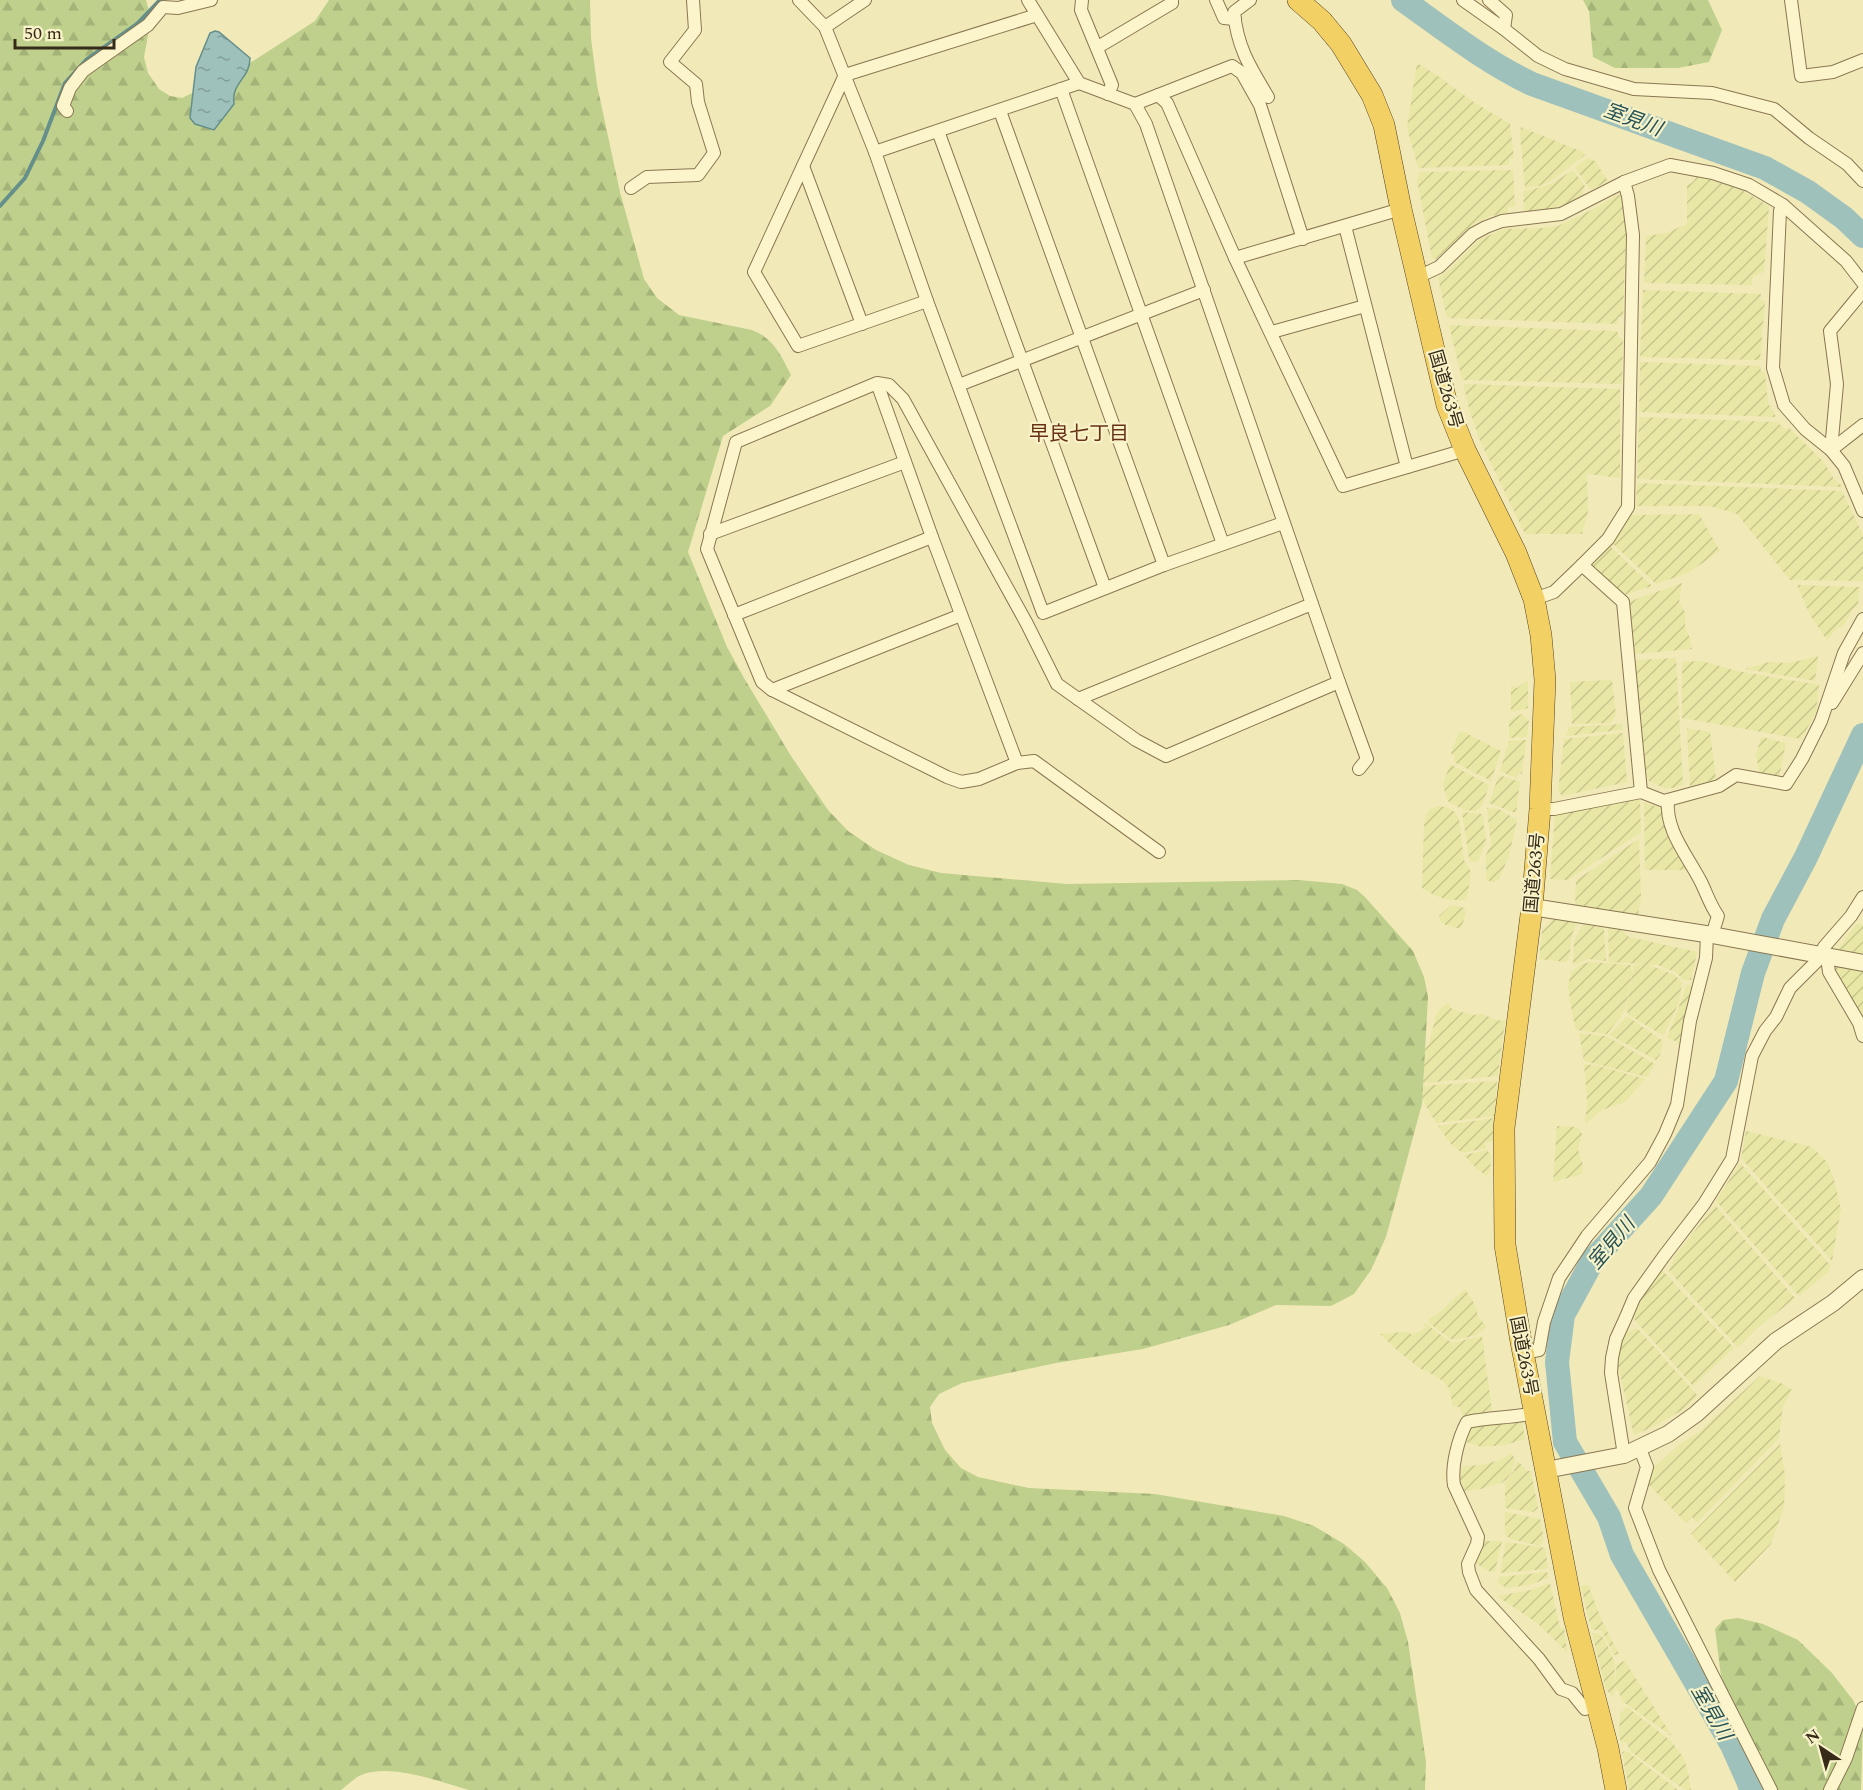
<svg xmlns="http://www.w3.org/2000/svg" width="1863" height="1790" font-family="Spectral,'Noto Sans JP',serif">
	<style>
		.farmland { fill: url(#farmland-furrows) }
		.forest { fill: url(#forest-firs) }
		.water { fill: url(#water-ripples); stroke: #658f8b; stroke-width: 1.5 }
		.lines { fill: none; stroke-linecap: round; stroke-linejoin: round }
		.stream { stroke: #658f8b; stroke-width: 4 }
		.river { stroke: #9ec1bc; stroke-width: 24 }
		.minor-casing { stroke: #897752; stroke-width: 14 }
		.tertiary-casing { stroke: #897752; stroke-width: 18 }
		.trunk-casing { stroke: #554427; stroke-width: 22 }
		.minor { stroke: #fcf5cc; stroke-width: 12 }
		.tertiary { stroke: #fcf5cc; stroke-width: 16 }
		.trunk { stroke: #f3d064; stroke-width: 21 }
		.labels { text-anchor: middle; stroke-width: 4.5; stroke-linejoin: round; paint-order: stroke }
		.street-label { font-size: 18px; fill: #362b19; stroke: #f8f2c8 }
		.water-label { font-size: 20px; font-style: italic; fill: #265358; stroke: #f8f2c8 }
		.neighbourhood-label { font-size: 20px; fill: #673214; stroke: #f8f2c8 }
	</style>
	<defs>
		<pattern id="farmland-furrows" width="10" height="10" patternUnits="userSpaceOnUse" patternTransform="scale(1.5)"><rect width="10" height="10" fill="#e8e7a5"/><path d="M-1 1l2-2M0 10L10 0M9 11l2-2" fill="none" stroke="#c8c68d"/></pattern>
		<pattern id="forest-firs" width="22" height="20" patternUnits="userSpaceOnUse" patternTransform="scale(1.5)"><rect width="22" height="20" fill="#bed08c"/><path d="M5 1l3.5 6h-7zM16 11l3.5 6h-7z" fill="#a4b378"/></pattern>
		<pattern id="water-ripples" width="26" height="14" patternUnits="userSpaceOnUse" patternTransform="scale(1.5)"><rect width="26" height="14" fill="#9ec1bc"/><path d="M2 4q2-2 4 0t4 0M15 11q2-2 4 0t4 0" fill="none" stroke="#829d98"/></pattern>
	</defs>
	<rect width="100%" height="100%" fill="#f2e9b8"/>
	<g class="farmland">
		<path d="M 1417,63 L 1438,76 L 1472,101 L 1510,124 L 1514,158 L 1509,159 L 1509,165 L 1418,168 L 1407,128 Z"/>
		<path d="M 1521,127 L 1583,152 L 1585,155 L 1551,181 L 1539,186 L 1525,188 L 1520,135 Z"/>
		<path d="M 1587,158 L 1595,161 L 1608,181 L 1591,190 L 1575,168 Z"/>
		<path d="M 1513,170 L 1515,206 L 1508,207 L 1508,213 L 1491,216 L 1475,223 L 1436,259 L 1432,258 L 1417,180 L 1420,172 Z"/>
		<path d="M 1573,170 L 1585,186 L 1582,191 L 1584,194 L 1568,203 L 1546,211 L 1524,211 L 1523,191 L 1538,188 L 1553,183 Z"/>
		<path d="M 1697,176 L 1740,189 L 1769,206 L 1764,272 L 1753,276 L 1752,285 L 1644,283 L 1646,236 L 1666,233 L 1687,224 L 1687,185 L 1693,182 Z"/>
		<path d="M 1618,194 L 1622,196 L 1626,235 L 1623,317 L 1618,317 L 1617,324 L 1447,318 L 1438,278 L 1451,268 L 1477,241 L 1503,229 L 1542,228 L 1558,226 L 1596,208 Z"/>
		<path d="M 1643,290 L 1761,294 L 1760,300 L 1765,301 L 1760,360 L 1640,357 Z"/>
		<path d="M 1449,325 L 1617,331 L 1619,337 L 1623,339 L 1622,384 L 1462,380 Z"/>
		<path d="M 1640,362 L 1760,366 L 1761,371 L 1765,372 L 1768,403 L 1776,417 L 1639,412 Z"/>
		<path d="M 1463,384 L 1620,389 L 1620,478 L 1587,474 L 1588,512 L 1582,534 L 1525,534 L 1481,443 L 1470,412 Z"/>
		<path d="M 1639,417 L 1777,422 L 1785,429 L 1789,428 L 1823,461 L 1834,479 L 1843,487 L 1637,479 Z"/>
		<path d="M 1637,483 L 1842,491 L 1863,535 L 1863,581 L 1790,580 L 1737,514 L 1710,506 L 1636,506 Z"/>
		<path d="M 1699,514 L 1720,551 L 1688,573 L 1656,584 L 1611,542 L 1630,515 Z"/>
		<path d="M 1610,546 L 1652,586 L 1621,596 L 1590,566 Z"/>
		<path d="M 1682,583 L 1679,603 L 1685,612 L 1685,627 L 1689,636 L 1692,649 L 1634,654 L 1628,602 Z"/>
		<path d="M 1797,585 L 1860,587 L 1858,604 L 1851,612 L 1844,625 L 1836,629 L 1827,640 L 1810,615 Z"/>
		<path d="M 1818,656 L 1815,681 L 1745,669 L 1769,662 L 1790,663 Z"/>
		<path d="M 1676,658 L 1683,785 L 1673,788 L 1664,788 L 1649,781 L 1645,773 L 1634,660 Z"/>
		<path d="M 1702,661 L 1737,671 L 1819,685 L 1816,713 L 1801,739 L 1682,718 L 1682,662 Z"/>
		<path d="M 1528,680 L 1528,708 L 1513,712 L 1511,709 L 1511,685 L 1517,688 Z"/>
		<path d="M 1612,680 L 1616,715 L 1611,723 L 1572,724 L 1570,682 Z"/>
		<path d="M 1522,714 L 1529,721 L 1527,737 L 1509,738 L 1509,720 Z"/>
		<path d="M 1623,724 L 1622,730 L 1566,736 L 1569,727 Z"/>
		<path d="M 1687,728 L 1710,732 L 1716,779 L 1690,787 Z"/>
		<path d="M 1462,731 L 1501,751 L 1491,781 L 1454,762 L 1455,757 L 1451,753 L 1459,732 Z"/>
		<path d="M 1623,733 L 1627,782 L 1562,796 L 1558,791 L 1564,739 Z"/>
		<path d="M 1761,737 L 1786,743 L 1779,778 L 1760,775 L 1756,755 Z"/>
		<path d="M 1526,740 L 1522,774 L 1519,773 L 1516,778 L 1500,771 L 1509,741 Z"/>
		<path d="M 1450,764 L 1489,785 L 1485,798 L 1480,808 L 1475,811 L 1464,810 L 1449,802 L 1446,797 L 1443,784 Z"/>
		<path d="M 1499,775 L 1520,782 L 1516,813 L 1489,803 Z"/>
		<path d="M 1640,799 L 1641,832 L 1568,880 L 1550,879 L 1555,815 Z"/>
		<path d="M 1644,802 L 1663,809 L 1689,870 L 1645,870 Z"/>
		<path d="M 1439,806 L 1449,808 L 1456,813 L 1459,819 L 1464,860 L 1471,872 L 1467,899 L 1464,900 L 1448,900 L 1434,895 L 1422,888 L 1424,825 L 1426,814 L 1430,809 Z"/>
		<path d="M 1487,808 L 1499,809 L 1517,820 L 1509,856 L 1499,879 L 1493,883 L 1486,879 L 1486,855 L 1491,844 Z"/>
		<path d="M 1462,812 L 1482,814 L 1483,818 L 1486,842 L 1478,861 L 1472,862 L 1469,859 Z"/>
		<path d="M 1639,839 L 1641,896 L 1638,916 L 1575,905 L 1576,880 Z"/>
		<path d="M 1454,905 L 1464,908 L 1466,913 L 1461,929 L 1446,925 L 1441,922 L 1439,916 L 1449,907 Z"/>
		<path d="M 1558,918 L 1577,921 L 1572,935 L 1569,959 L 1566,962 L 1539,959 L 1542,931 L 1554,919 Z"/>
		<path d="M 1583,924 L 1600,927 L 1604,929 L 1606,961 L 1588,959 L 1574,965 L 1573,963 L 1574,941 Z"/>
		<path d="M 1856,924 L 1863,925 L 1863,955 L 1837,950 Z"/>
		<path d="M 1608,928 L 1621,929 L 1629,937 L 1697,952 L 1691,980 L 1684,980 L 1675,972 L 1658,965 L 1609,962 Z"/>
		<path d="M 1590,962 L 1631,965 L 1632,975 L 1626,1006 L 1622,1015 L 1607,1034 L 1576,1030 L 1573,1018 L 1568,987 L 1571,972 L 1582,964 Z"/>
		<path d="M 1646,964 L 1675,975 L 1682,983 L 1679,1002 L 1665,1033 L 1662,1035 L 1629,1015 L 1626,1010 L 1634,965 Z"/>
		<path d="M 1839,965 L 1863,970 L 1863,1026 L 1834,969 Z"/>
		<path d="M 1687,985 L 1694,986 L 1683,1047 L 1678,1045 L 1678,1042 L 1667,1038 Z"/>
		<path d="M 1448,1003 L 1452,1009 L 1472,1015 L 1483,1014 L 1495,1020 L 1505,1021 L 1498,1076 L 1416,1084 L 1420,1057 L 1429,1043 L 1436,1016 L 1439,1010 Z"/>
		<path d="M 1627,1016 L 1663,1041 L 1660,1055 L 1656,1060 L 1609,1035 Z"/>
		<path d="M 1579,1033 L 1606,1036 L 1655,1064 L 1647,1077 L 1584,1061 Z"/>
		<path d="M 1584,1064 L 1599,1066 L 1645,1079 L 1625,1102 L 1602,1110 L 1585,1124 L 1587,1103 Z"/>
		<path d="M 1497,1081 L 1495,1116 L 1436,1123 L 1419,1094 L 1418,1086 Z"/>
		<path d="M 1494,1118 L 1493,1141 L 1485,1143 L 1486,1148 L 1462,1153 L 1450,1143 L 1438,1126 Z"/>
		<path d="M 1557,1126 L 1577,1127 L 1580,1130 L 1582,1134 L 1578,1150 L 1583,1165 L 1582,1174 L 1553,1182 Z"/>
		<path d="M 1746,1131 L 1812,1147 L 1827,1162 L 1834,1179 L 1841,1209 L 1832,1261 L 1741,1158 Z"/>
		<path d="M 1487,1150 L 1491,1155 L 1490,1171 L 1487,1176 L 1477,1169 L 1464,1155 Z"/>
		<path d="M 1740,1163 L 1831,1266 L 1827,1273 L 1799,1296 L 1716,1201 Z"/>
		<path d="M 1715,1205 L 1795,1298 L 1754,1331 L 1738,1348 L 1669,1271 L 1675,1256 Z"/>
		<path d="M 1662,1270 L 1734,1348 L 1693,1386 L 1633,1318 L 1640,1301 L 1655,1277 Z"/>
		<path d="M 1465,1289 L 1474,1303 L 1479,1318 L 1487,1327 L 1477,1335 L 1456,1340 L 1451,1339 L 1430,1324 L 1428,1320 L 1441,1311 Z"/>
		<path d="M 1425,1323 L 1452,1343 L 1482,1336 L 1492,1411 L 1463,1416 L 1459,1407 L 1453,1406 L 1449,1388 L 1438,1377 L 1421,1369 L 1398,1351 L 1380,1334 L 1403,1332 L 1409,1332 L 1412,1335 L 1426,1328 L 1423,1325 Z"/>
		<path d="M 1637,1328 L 1698,1396 L 1682,1410 L 1657,1425 L 1634,1435 L 1618,1366 L 1622,1341 L 1627,1331 L 1631,1331 Z"/>
		<path d="M 1760,1376 L 1783,1384 L 1792,1390 L 1783,1406 L 1779,1438 L 1697,1523 L 1692,1517 L 1686,1523 L 1646,1482 L 1654,1467 L 1680,1444 L 1699,1432 Z"/>
		<path d="M 1499,1421 L 1513,1423 L 1522,1421 L 1525,1439 L 1505,1445 L 1481,1447 L 1464,1441 L 1466,1433 L 1473,1425 Z"/>
		<path d="M 1780,1444 L 1785,1475 L 1784,1507 L 1771,1544 L 1735,1582 L 1691,1534 Z"/>
		<path d="M 1512,1453 L 1515,1460 L 1512,1472 L 1506,1480 L 1501,1483 L 1481,1489 L 1460,1492 L 1460,1474 L 1463,1466 L 1481,1465 L 1500,1460 Z"/>
		<path d="M 1516,1462 L 1519,1462 L 1526,1471 L 1531,1471 L 1538,1508 L 1533,1512 L 1505,1508 L 1505,1483 L 1514,1471 Z"/>
		<path d="M 1505,1512 L 1540,1519 L 1544,1539 L 1540,1546 L 1511,1539 L 1505,1535 Z"/>
		<path d="M 1482,1541 L 1502,1541 L 1495,1571 L 1491,1572 L 1475,1563 Z"/>
		<path d="M 1506,1542 L 1545,1548 L 1548,1567 L 1546,1569 L 1500,1573 Z"/>
		<path d="M 1547,1572 L 1549,1578 L 1528,1585 L 1507,1588 L 1498,1583 L 1499,1577 Z"/>
		<path d="M 1550,1583 L 1560,1628 L 1564,1628 L 1567,1652 L 1537,1623 L 1497,1596 L 1531,1590 Z"/>
		<path d="M 1588,1585 L 1603,1623 L 1619,1654 L 1614,1655 L 1602,1631 L 1591,1629 L 1581,1586 Z"/>
		<path d="M 1592,1633 L 1601,1634 L 1607,1645 L 1615,1663 L 1614,1686 L 1617,1664 L 1625,1661 L 1672,1736 L 1622,1701 L 1619,1692 L 1615,1688 L 1613,1696 L 1606,1690 Z"/>
		<path d="M 1627,1707 L 1671,1741 L 1683,1757 L 1688,1771 L 1691,1790 L 1685,1790 L 1631,1752 L 1626,1742 L 1621,1743 L 1619,1734 L 1620,1713 Z"/>
		<path d="M 1627,1751 L 1678,1790 L 1629,1790 L 1622,1752 Z"/>
	</g>
	<g class="forest">
		<path d="M 0,0 L 146,0 L 151,19 L 144,57 L 148,73 L 159,89 L 170,96 L 182,98 L 236,72 L 315,21 L 329,0 L 590,0 L 591,38 L 597,85 L 620,192 L 644,279 L 657,298 L 679,315 L 752,330 C 773,338 781,355 791,375 L 770,406 L 723,436 L 688,552 L 727,647 L 744,678 L 791,756 L 828,810 L 848,831 L 876,850 L 909,865 L 941,873 L 1067,884 L 1299,880 L 1342,884 L 1357,890 L 1365,897 L 1413,951 L 1424,977 L 1428,997 L 1422,1104 L 1386,1237 L 1371,1270 L 1354,1294 L 1331,1306 L 1276,1305 L 1229,1325 L 1143,1349 L 1056,1363 L 962,1383 L 939,1394 L 930,1407 L 932,1423 L 945,1450 L 961,1468 L 978,1477 L 1029,1488 L 1155,1494 L 1284,1516 L 1314,1526 L 1344,1544 L 1365,1562 L 1387,1588 L 1400,1613 L 1408,1642 L 1426,1762 L 1425,1790 L 469,1790 C 440,1782 394,1764 364,1774 C 356,1776 348,1785 341,1790 L 0,1790 Z"/>
		<path d="M 1583,0 L 1708,0 L 1722,30 L 1709,62 L 1678,68 L 1615,68 L 1593,57 L 1589,11 Z"/>
		<path d="M 1738,1618 L 1763,1624 L 1798,1640 L 1832,1673 L 1853,1700 L 1863,1721 L 1861,1790 L 1763,1790 L 1761,1754 L 1723,1692 L 1715,1629 L 1723,1620 Z"/>
	</g>
	<path class="water" d="M 215,31 L 219,32 L 250,58 C 250,79 231,82 234,104 L 214,130 L 195,124 L 190,118 L 196,67 L 210,33 Z"/>
	<g class="lines">
		<path class="stream" d="M 0,206 L 25,178 L 43,141 L 65,83 L 86,60 L 137,24 L 160,0"/>
		<g class="river">
			<path d="M 1403,0 C 1445,30 1486,62 1532,84 L 1765,168 L 1808,192 L 1844,218 L 1863,236"/>
			<path d="M 1751,1790 L 1749,1783 L 1732,1745 L 1622,1555 L 1609,1517 L 1565,1442 L 1557,1362 L 1563,1315 L 1593,1260 L 1651,1196 L 1726,1081 L 1753,973 L 1773,919 L 1806,857 L 1863,735"/>
		</g>
		<g class="minor-casing">
			<g id="minor">
				<path d="M 799,0 L 825,27 L 875,152 L 927,301 L 1043,613 L 1164,565 L 1283,523"/>
				<path d="M 1082,0 L 1081,10 L 1112,85 L 1108,94"/>
				<path d="M 1216,0 L 1224,18 L 1235,19"/>
				<path d="M 1250,0 L 1234,12 C 1237,47 1250,67 1268,97"/>
				<path d="M 1463,0 L 1504,29 L 1538,56 L 1565,69 L 1634,89 L 1712,93 L 1774,109 L 1809,138 L 1847,164 L 1863,181"/>
				<path d="M 1489,0 L 1506,15 L 1504,29"/>
				<path d="M 1791,0 L 1801,76 L 1833,72 L 1863,60"/>
				<path d="M 825,27 L 865,0"/>
				<path d="M 1098,47 L 1172,3 L 1172,0"/>
				<path d="M 1061,89 L 1223,544"/>
				<path d="M 1158,95 L 1232,66 L 1242,73 L 1260,105 L 1303,239"/>
				<path d="M 1135,104 L 1158,95 L 1167,103 L 1235,258 L 1343,486 L 1465,450"/>
				<path d="M 67,111 L 63,106 L 70,88 L 83,71 L 148,25 L 163,7 L 178,8 L 211,0"/>
				<path d="M 1000,111 L 1164,565"/>
				<path d="M 938,131 L 1105,588"/>
				<path d="M 875,152 L 1079,83"/>
				<path d="M 803,166 L 862,324"/>
				<path d="M 631,188 L 647,177 L 698,175 L 714,153 L 698,102 L 696,84 L 670,62 L 695,30 L 693,0"/>
				<path d="M 1783,205 L 1780,211 L 1773,368 L 1784,405 L 1805,429 L 1831,450 L 1863,425"/>
				<path d="M 1345,226 L 1407,467"/>
				<path d="M 1235,258 L 1401,209"/>
				<path d="M 1418,277 L 1439,267 L 1473,234 L 1486,227 L 1502,221 L 1561,214 L 1624,182 L 1670,165 L 1713,173 L 1749,185 L 1783,205 L 1846,261 L 1863,283"/>
				<path d="M 1863,291 L 1830,331 L 1837,384 L 1831,450 L 1844,466 L 1863,511"/>
				<path d="M 927,301 L 798,346 L 754,272 L 845,75 L 1037,15"/>
				<path d="M 1272,332 L 1365,306"/>
				<path d="M 877,383 L 932,537 L 1017,763 L 979,779 L 961,782 L 947,777 L 772,690 L 762,682 L 707,549 L 736,442 L 877,383 L 889,385 L 903,399 L 1027,624 L 1057,684 L 1136,740 L 1166,756 L 1339,682 L 1146,124 L 1135,104 L 1079,83 L 1028,0"/>
				<path d="M 959,385 L 1204,290"/>
				<path d="M 710,534 L 905,462"/>
				<path d="M 1582,565 L 1623,602 L 1641,792"/>
				<path d="M 1534,599 L 1554,592 L 1582,565 L 1608,539 L 1628,507 L 1633,235 L 1628,196 L 1624,182"/>
				<path d="M 734,615 L 932,537"/>
				<path d="M 1339,682 L 1367,759 L 1359,769"/>
				<path d="M 772,690 L 961,615"/>
				<path d="M 1078,699 L 1312,604"/>
				<path d="M 1832,703 L 1863,653"/>
				<path d="M 1017,763 L 1034,761 L 1159,852"/>
				<path d="M 1668,800 C 1665,831 1688,856 1701,882 C 1707,894 1710,905 1718,916 L 1712,935"/>
				<path d="M 1540,809 L 1554,809 L 1641,792 L 1664,801 L 1719,786 L 1736,775 L 1786,784 L 1802,759 L 1821,721 L 1844,653 L 1863,619"/>
				<path d="M 1831,957 L 1828,965 L 1829,972 L 1859,1023 L 1863,1036"/>
				<path d="M 1523,1353 L 1539,1350 L 1544,1322 L 1559,1278 L 1587,1236 L 1650,1162 L 1665,1134 L 1677,1105 L 1690,1021 L 1706,958 L 1707,934"/>
				<path d="M 1535,1413 C 1512,1418 1490,1417 1467,1422 C 1458,1439 1451,1466 1454,1485 L 1478,1537 L 1477,1544 L 1468,1564 L 1469,1572 L 1476,1590 L 1539,1659 L 1561,1689 L 1572,1693 L 1585,1709 L 1598,1706"/>
				<path d="M 1640,1449 L 1647,1467 L 1635,1508 L 1659,1570 L 1771,1790"/>
				<path d="M 1624,1455 L 1611,1373 L 1612,1358 L 1616,1339 L 1626,1317 L 1634,1298 L 1664,1256 L 1704,1204 L 1732,1159 L 1752,1056 L 1765,1031 L 1776,1017 L 1790,988 L 1819,959 L 1824,947 L 1851,916 L 1863,897"/>
				<path d="M 1830,1790 L 1846,1758 L 1863,1708"/>
			</g>
		</g>
		<g class="tertiary-casing">
			<g id="tertiary">
				<path d="M 1532,907 L 1712,935 L 1863,963"/>
				<path d="M 1546,1470 L 1624,1455 L 1668,1434 L 1696,1414 L 1776,1341 L 1833,1303 L 1863,1278"/>
			</g>
		</g>
		<g class="trunk-casing">
			<path id="trunk" d="M 1298,0 L 1322,21 L 1341,44 L 1372,95 L 1384,125 L 1401,209 L 1447,405 L 1465,450 L 1516,553 L 1534,599 L 1541,635 L 1545,680 L 1540,809 L 1532,907 L 1504,1128 L 1505,1245 L 1521,1342 L 1574,1617 L 1608,1748 L 1616,1790"/>
		</g>
		<use href="#minor" class="minor"/>
		<use href="#tertiary" class="tertiary"/>
		<use href="#trunk" class="trunk"/>
	</g>
	<g class="labels">
		<g class="street-label">
			<text transform="translate(1446 389) rotate(74)" y="6">国道263号</text>
			<text transform="translate(1534 873) rotate(-85)" y="6">国道263号</text>
			<text transform="translate(1524 1356) rotate(79)" y="6">国道263号</text>
		</g>
		<g class="water-label">
			<text transform="translate(1633 119) rotate(20)" y="7">室見川</text>
			<text transform="translate(1611 1243) rotate(-50)" y="7">室見川</text>
			<text transform="translate(1712 1712) rotate(60)" y="7">室見川</text>
		</g>
		<g class="neighbourhood-label">
			<text x="1079" y="440">早良七丁目</text>
		</g>
	</g>
	<g transform="translate(1821 1748) rotate(324)" stroke="#f8f2c8" stroke-width="4.5" paint-order="stroke">
	<path d="M0-4.5L10 22L0 15L-10 22Z" fill="#362b19"/>
	<text y="-9" font-size="16" font-weight="bold" text-anchor="middle" fill="#362b19">N</text>
	</g>
	<path d="M15 39v9h99v-9" fill="none" stroke="#362b19" stroke-width="3"/>
	<text x="24" y="39" font-size="18" fill="#362b19" stroke="#f8f2c8" stroke-width="4.5" paint-order="stroke">50 m</text>
</svg>
